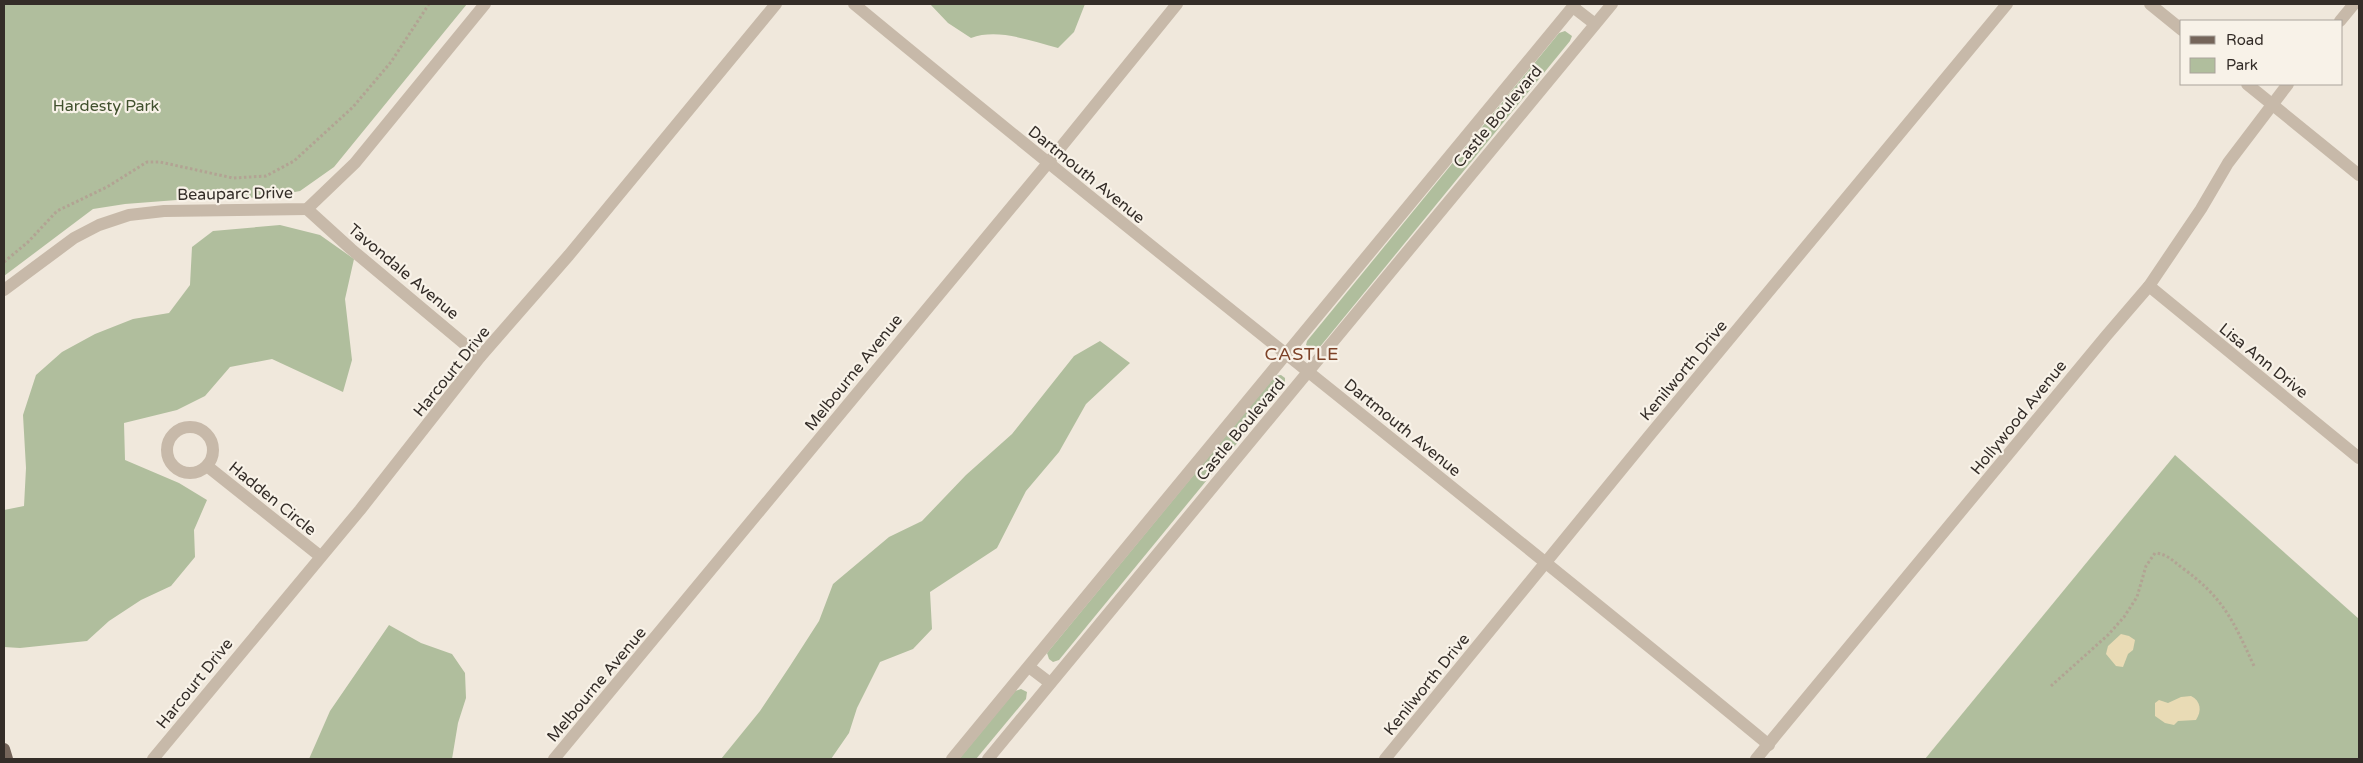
<svg xmlns="http://www.w3.org/2000/svg" width="2363" height="763" font-family="'Varela Round',sans-serif">
	<style>
		.green { fill: #b0be9d }
		.sand { fill: #e9dbb5 }
		.lines { fill: none; stroke-linecap: round; stroke-linejoin: round }
		.path { stroke: #b2a393; stroke-width: 3; stroke-dasharray: 2.5 2.5; stroke-linecap: butt }
		.minor { stroke: #c7b9a9; stroke-width: 12 }
		.major { stroke: #75655a; stroke-width: 12 }
		.labels { text-anchor: middle; stroke-width: 4.5; stroke-linejoin: round; paint-order: stroke }
		.park-label { font-size: 16px; fill: #41512e; stroke: #f8f2e8 }
		.street-label { font-size: 16px; fill: #342d28; stroke: #f8f2e8 }
		.neighbourhood-label { font-size: 18px; letter-spacing: 1px; fill: #7d4228; stroke: #f8f2e8 }
	</style>
	<rect width="100%" height="100%" fill="#f0e8dc"/>
	<g class="green">
		<path d="M 4,4 L 467,4 L 334,167 L 300,191 L 263,198 L 216,197 L 125,204 L 93,209 L 4,276 Z"/>
		<path d="M 930,4 L 1085,4 L 1074,32 L 1058,48 C 1031,41 998,28 971,38 L 948,23 Z"/>
		<path d="M 1565,31 L 1572,36 L 1570,41 L 1319,348 L 1314,351 L 1306,345 L 1307,341 L 1559,33 Z"/>
		<path d="M 280,225 L 320,235 L 354,259 L 345,299 L 352,360 L 343,392 L 272,359 L 230,367 L 205,396 L 177,410 L 124,423 L 125,460 L 179,483 L 207,500 L 194,530 L 195,557 L 171,586 L 141,600 L 109,621 L 87,641 L 20,648 L 4,647 L 4,510 L 24,506 L 26,468 L 23,415 L 36,375 L 62,352 L 95,334 L 133,319 L 169,313 L 190,285 L 192,247 L 213,231 Z"/>
		<path d="M 1100,341 L 1130,363 L 1086,404 L 1059,452 L 1026,491 L 997,548 L 930,592 L 932,629 L 913,649 L 880,662 L 857,708 L 849,733 L 831,759 L 721,759 L 760,711 L 790,666 L 819,621 L 833,584 L 889,537 L 922,521 L 966,475 L 1012,434 L 1074,356 Z"/>
		<path d="M 1281,375 L 1285,378 L 1285,385 L 1059,660 L 1053,662 L 1049,659 L 1047,653 L 1275,376 Z"/>
		<path d="M 2175,455 L 2359,619 L 2359,759 L 1925,759 Z"/>
		<path d="M 389,625 L 421,643 L 452,654 L 465,673 L 466,698 L 458,723 L 452,759 L 309,759 L 330,711 Z"/>
		<path d="M 1021,689 L 1027,692 L 1026,699 L 976,759 L 959,759 L 1015,691 Z"/>
	</g>
	<g class="sand">
		<path d="M 2121,634 L 2129,636 L 2135,640 L 2133,650 L 2128,654 L 2123,667 L 2116,666 L 2106,654 L 2108,646 Z"/>
		<path d="M 2191,696 C 2201,701 2202,711 2196,720 L 2178,721 L 2174,725 L 2165,723 L 2155,716 L 2155,703 L 2159,700 L 2168,703 L 2181,697 Z"/>
	</g>
	<g class="lines">
		<g class="path">
			<path d="M 4,262 L 28,242 L 57,211 L 107,187 L 147,162 L 160,162 L 233,178 L 266,176 L 294,161 L 353,107 L 391,62 L 429,4"/>
			<path d="M 2051,686 L 2108,635 L 2124,617 L 2137,597 L 2146,566 L 2155,553 C 2167,554 2172,560 2181,567 C 2223,597 2233,620 2254,666"/>
		</g>
		<g class="minor">
			<path d="M 854,4 C 1156,254 1466,494 1769,745"/>
			<path d="M 2150,4 L 2182,30"/>
			<path d="M 1573,7 L 1595,24"/>
			<path d="M 2340,21 L 2354,4"/>
			<path d="M 2247,84 L 2359,175"/>
			<path d="M 307,209 L 351,249 L 480,357"/>
			<path d="M 2149,286 L 2359,458"/>
			<path d="M 4,290 L 74,238 L 99,225 L 129,215 L 164,211 L 307,209 L 355,163 L 485,4"/>
			<circle cx="190" cy="450" r="23"/>
			<path d="M 207,466 L 320,556"/>
			<path d="M 1029,667 L 1050,683"/>
			<path d="M 153,759 L 360,510 L 480,357 L 569,255 L 776,4"/>
			<path d="M 554,759 L 1048,163 L 1177,4"/>
			<path d="M 952,759 L 1575,4"/>
			<path d="M 988,759 L 1612,4"/>
			<path d="M 1385,759 L 1649,436 L 2007,4"/>
			<path d="M 1756,759 L 2106,336 L 2149,286 L 2201,209 L 2228,163 L 2288,84"/>
		</g>
		<path class="major" d="M 4,749 L 7,759"/>
	</g>
	<g class="labels">
		<g class="park-label">
			<text x="106" y="111">Hardesty Park</text>
		</g>
		<g class="street-label">
			<text transform="translate(1497 116) rotate(-50)" y="6">Castle Boulevard</text>
			<text transform="translate(1087 174) rotate(39)" y="6">Dartmouth Avenue</text>
			<text transform="translate(235 193) rotate(-1)" y="6">Beauparc Drive</text>
			<text transform="translate(404 271) rotate(40)" y="6">Tavondale Avenue</text>
			<text transform="translate(2264 360) rotate(39)" y="6">Lisa Ann Drive</text>
			<text transform="translate(1683 370) rotate(-50)" y="6">Kenilworth Drive</text>
			<text transform="translate(451 371) rotate(-51)" y="6">Harcourt Drive</text>
			<text transform="translate(853 372) rotate(-51)" y="6">Melbourne Avenue</text>
			<text transform="translate(2018 417) rotate(-51)" y="6">Hollywood Avenue</text>
			<text transform="translate(1403 427) rotate(39)" y="6">Dartmouth Avenue</text>
			<text transform="translate(1240 429) rotate(-50)" y="6">Castle Boulevard</text>
			<text transform="translate(273 498) rotate(39)" y="6">Hadden Circle</text>
			<text transform="translate(194 683) rotate(-51)" y="6">Harcourt Drive</text>
			<text transform="translate(596 684) rotate(-50)" y="6">Melbourne Avenue</text>
			<text transform="translate(1426 684) rotate(-51)" y="6">Kenilworth Drive</text>
		</g>
		<g class="neighbourhood-label">
			<text x="1302" y="360">CASTLE</text>
		</g>
	</g>
	<rect width="2363" height="763" fill="none" stroke="#342d28" stroke-width="10"/>
	<rect x="2180" y="20" width="162" height="65" fill="#f8f2e8" stroke="#aaa39b"/>
	<rect x="2190" y="36" width="25" height="8" fill="#75655a" stroke="#aaa39b"/>
	<text x="2226" y="45" font-size="15" fill="#342d28">Road</text>
	<rect x="2190" y="58" width="25" height="15" fill="#b0be9d" stroke="#aaa39b"/>
	<text x="2226" y="70" font-size="15" fill="#342d28">Park</text>
</svg>
